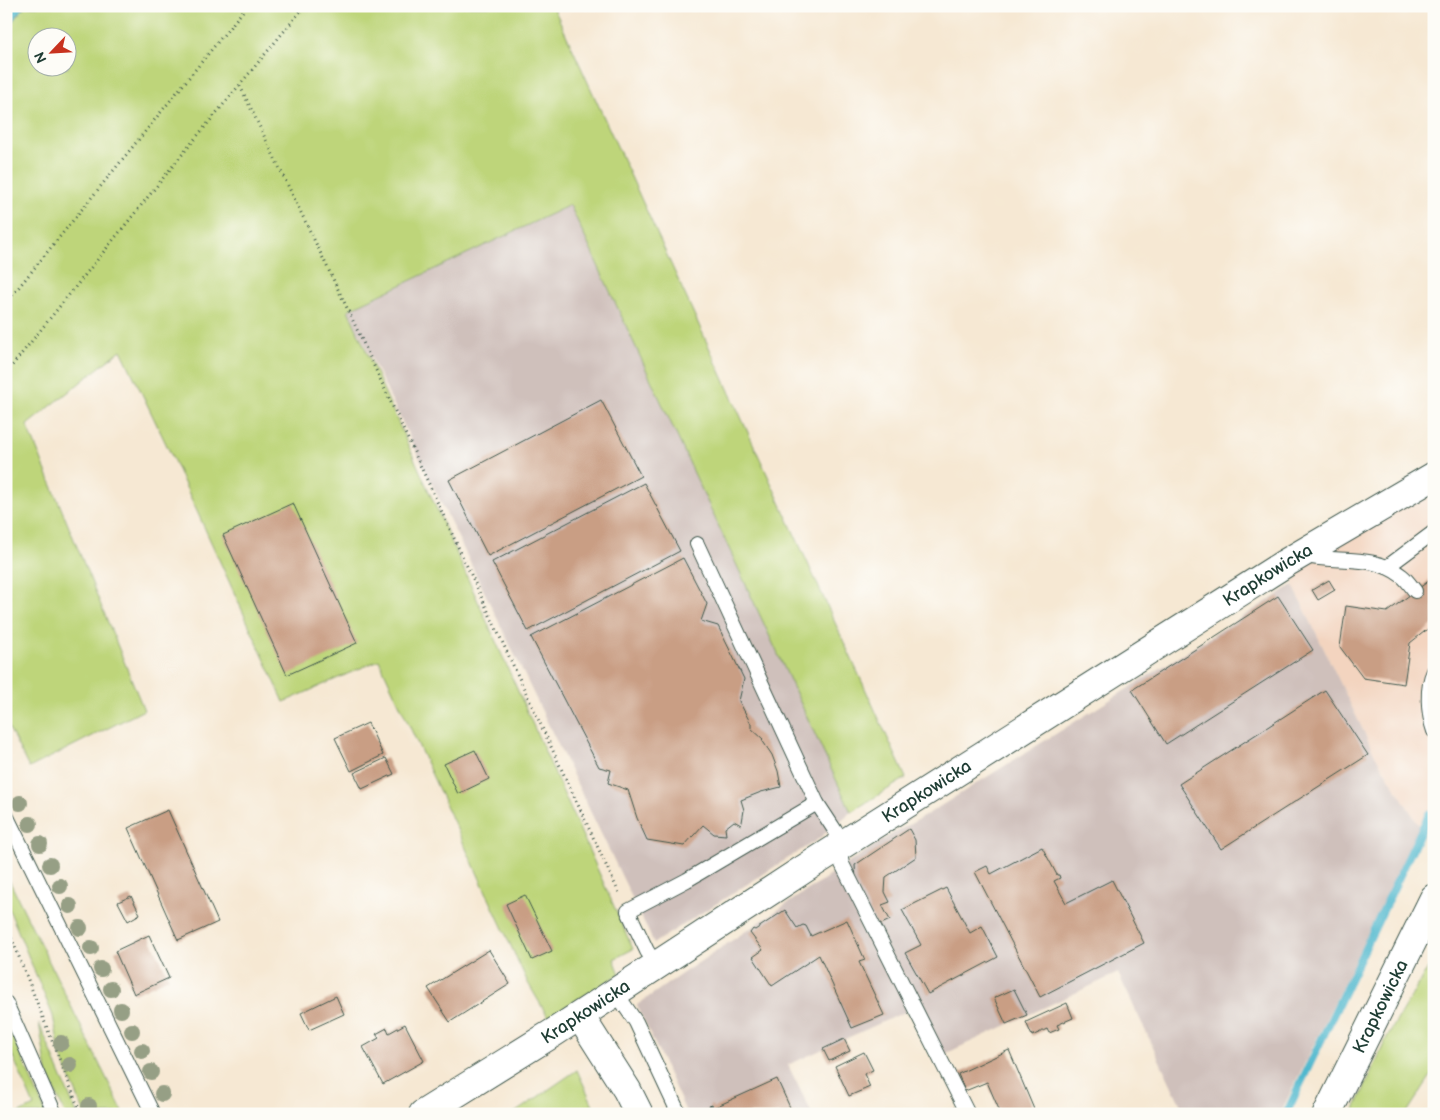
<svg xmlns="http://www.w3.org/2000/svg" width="1440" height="1120" font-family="'Balsamiq Sans',sans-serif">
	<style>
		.built { fill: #f3d4bf }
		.industrial { fill: #cfc0bb }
		.green { fill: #bed57a; stroke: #6e8957; fill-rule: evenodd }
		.water { fill: #50b8ce; stroke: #387a81 }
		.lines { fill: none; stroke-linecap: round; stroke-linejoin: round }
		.stream { stroke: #50b8ce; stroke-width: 8 }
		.building { fill: #c99e84 }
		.service-casing { stroke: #3f574c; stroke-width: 16 }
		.tertiary-casing { stroke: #3f574c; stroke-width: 30 }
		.primary-casing { stroke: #3f574c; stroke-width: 30 }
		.path { stroke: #3f574c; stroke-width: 3; stroke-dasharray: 1 4; stroke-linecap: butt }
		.service { stroke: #fff; stroke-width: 14 }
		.tertiary { stroke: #fff; stroke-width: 28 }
		.primary { stroke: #fff; stroke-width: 28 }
		.tree { fill: #969f85 }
		.labels { text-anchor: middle; stroke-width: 5; stroke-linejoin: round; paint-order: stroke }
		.street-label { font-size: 18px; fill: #1f3d34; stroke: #fdfcf7 }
	</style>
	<rect width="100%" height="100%" fill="#fdfcf7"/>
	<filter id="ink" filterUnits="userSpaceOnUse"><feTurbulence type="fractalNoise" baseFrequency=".02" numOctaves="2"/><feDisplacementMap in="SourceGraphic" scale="10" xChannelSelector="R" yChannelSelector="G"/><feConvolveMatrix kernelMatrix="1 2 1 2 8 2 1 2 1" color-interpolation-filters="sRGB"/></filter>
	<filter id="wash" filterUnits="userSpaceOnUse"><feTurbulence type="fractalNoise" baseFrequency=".0096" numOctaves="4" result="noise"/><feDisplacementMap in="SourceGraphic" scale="20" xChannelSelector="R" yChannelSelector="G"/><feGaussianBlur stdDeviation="1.12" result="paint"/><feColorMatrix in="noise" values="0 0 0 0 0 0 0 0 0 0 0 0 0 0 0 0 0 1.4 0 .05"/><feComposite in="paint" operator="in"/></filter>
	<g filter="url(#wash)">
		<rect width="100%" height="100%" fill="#f6e8d3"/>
		<path class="built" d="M 1434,476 L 1434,830 L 1420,827 L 1375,755 L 1293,585 L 1301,554 Z"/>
		<g class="industrial">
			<path d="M 570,205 L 851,812 L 817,840 L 654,943 L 348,310 Z"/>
			<path d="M 1293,585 L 1375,755 L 1420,827 L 1280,1114 L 1185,1114 L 1118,973 L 934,1059 L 909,1010 L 823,1049 L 788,1065 L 812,1114 L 687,1114 L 637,1005 L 683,973 L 892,834 L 923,817 Z"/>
		</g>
		<g class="green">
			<path d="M 25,6 L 553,6 L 906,778 L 851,812 L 570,205 L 348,310 L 633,949 L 614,959 L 620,974 L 548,1017 L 528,983 L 379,660 L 284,702 L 169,450 L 121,350 L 27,425 L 144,710 L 29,768 L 6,722 L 6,29 ZM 38,38 L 68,38 L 68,68 L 38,68 Z"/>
			<path d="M 6,874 L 124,1114 L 85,1114 L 61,1056 L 53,1016 L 6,902 Z"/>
			<path d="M 1434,958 L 1434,1071 L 1406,1114 L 1353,1114 L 1387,1037 Z"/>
			<path d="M 6,1021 L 44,1109 L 44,1114 L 17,1114 L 34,1106 L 6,1040 Z"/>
			<path d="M 39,1023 L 77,1114 L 65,1114 L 47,1072 Z"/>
			<path d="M 577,1070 L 597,1114 L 513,1114 Z"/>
		</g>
		<path class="water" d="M 6,6 L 25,6 L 6,29 Z"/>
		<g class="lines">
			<path class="stream" d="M 1286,1114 L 1429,814"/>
		</g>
		<g id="blocks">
			<g class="building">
				<path d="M 601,400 L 641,476 L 488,556 L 449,480 Z"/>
				<path d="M 644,483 L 680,551 L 528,631 L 492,562 Z"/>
				<path d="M 293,503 L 357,643 L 287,675 L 223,535 Z"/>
				<path d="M 683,558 L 707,604 L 701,621 L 718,626 L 744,679 L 739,701 L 751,724 L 751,728 L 763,739 L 762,740 L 772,755 L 778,771 L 781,787 L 761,792 L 741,800 L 744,810 L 742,822 L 741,825 L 734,821 L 725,828 L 726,835 L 714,834 L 703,825 L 684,846 L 647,840 L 637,818 L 628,790 L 608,783 L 611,770 L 599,767 L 531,637 Z"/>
				<path d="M 1434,577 L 1434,624 L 1410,643 L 1404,684 L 1363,678 L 1340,647 L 1346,606 L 1387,612 Z"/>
				<path d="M 1329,580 L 1335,590 L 1318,600 L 1312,590 Z"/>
				<path d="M 1278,596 L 1313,650 L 1166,744 L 1132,690 Z"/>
				<path d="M 1325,690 L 1368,755 L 1221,849 L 1179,784 Z"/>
				<path d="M 368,723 L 383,755 L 351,771 L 335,738 Z"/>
				<path d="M 475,750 L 489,779 L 458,794 L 444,764 Z"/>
				<path d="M 386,758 L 394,774 L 362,789 L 354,773 Z"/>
				<path d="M 168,810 L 218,922 L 178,940 L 128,828 Z"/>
				<path d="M 909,829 L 915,840 L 916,857 L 886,877 L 885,892 L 890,902 L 882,905 L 890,920 L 877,926 L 856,881 L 855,865 Z"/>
				<path d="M 1042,847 L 1057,875 L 1059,875 L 1060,878 L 1054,881 L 1066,903 L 1112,880 L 1144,943 L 1040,997 L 975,872 L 987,866 L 991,874 Z"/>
				<path d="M 946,888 L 970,933 L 982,926 L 998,957 L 928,994 L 905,953 L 921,945 L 902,910 Z"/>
				<path d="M 525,895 L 552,951 L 532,960 L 506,904 Z"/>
				<path d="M 131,896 L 140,914 L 128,921 L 118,902 Z"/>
				<path d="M 785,910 L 797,928 L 803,925 L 806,926 L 811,936 L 847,920 L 865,960 L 859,962 L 884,1015 L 852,1028 L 819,955 L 772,986 L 753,957 L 763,950 L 750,933 L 753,929 L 755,930 Z"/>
				<path d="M 149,935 L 169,978 L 134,994 L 115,951 Z"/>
				<path d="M 489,950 L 510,984 L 450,1022 L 428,988 Z"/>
				<path d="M 1014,989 L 1027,1015 L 1006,1024 L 994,998 Z"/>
				<path d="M 336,996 L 344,1014 L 309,1030 L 301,1013 Z"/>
				<path d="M 1067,1003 L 1073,1018 L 1057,1025 L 1059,1029 L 1049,1033 L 1047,1029 L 1032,1036 L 1026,1022 Z"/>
				<path d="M 405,1024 L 424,1061 L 383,1084 L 363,1047 L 379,1038 L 376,1034 L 387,1028 L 389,1033 Z"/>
				<path d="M 844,1039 L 850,1051 L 829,1061 L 823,1049 Z"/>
				<path d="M 1009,1050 L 1025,1088 L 1036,1114 L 1001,1114 L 987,1082 L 965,1091 L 958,1074 Z"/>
				<path d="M 864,1052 L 873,1070 L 864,1074 L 870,1087 L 849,1096 L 835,1066 Z"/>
				<path d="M 777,1079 L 793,1114 L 713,1114 L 709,1106 L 712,1105 L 713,1108 Z"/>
			</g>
		</g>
	</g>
	<g filter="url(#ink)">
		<use href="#blocks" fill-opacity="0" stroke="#3f574c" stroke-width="1"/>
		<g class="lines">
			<g class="service-casing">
				<g id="service">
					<path d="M 697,544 L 817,803 L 836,832 L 842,864 L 968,1114"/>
					<path d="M 1301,555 C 1335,564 1373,553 1402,576 C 1407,580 1411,586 1415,591"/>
					<path d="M 1387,567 L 1434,532"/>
					<path d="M 1434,671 C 1426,687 1428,714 1434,731"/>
					<path d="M 6,815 L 153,1114"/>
					<path d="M 657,966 L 647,951 L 628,911 L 687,880 L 817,803"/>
					<path d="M 616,993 L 636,1022 L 679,1114"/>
					<path d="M 6,1003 L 55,1114"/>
				</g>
			</g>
			<g class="tertiary-casing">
				<g id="tertiary">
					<path d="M 580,1016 L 627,1090 L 639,1114"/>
					<path id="s1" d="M 423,1114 L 553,1033 L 804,869 L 1284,564 L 1434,476"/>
				</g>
			</g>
			<g class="primary-casing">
				<g id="primary">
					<path id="s2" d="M 1327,1114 L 1434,898"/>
				</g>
			</g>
			<g class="path">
				<path d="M 240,86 L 348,310 L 619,893"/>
				<path d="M 6,303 L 247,6"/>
				<path d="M 6,373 L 189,146 L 305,6"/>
				<path d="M 6,924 L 81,1114"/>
			</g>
			<use href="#service" class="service"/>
			<use href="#tertiary" class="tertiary"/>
			<use href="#primary" class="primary"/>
		</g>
		<g class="tree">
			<circle cx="20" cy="803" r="8"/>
			<circle cx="30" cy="824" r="8"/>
			<circle cx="40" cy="844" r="8"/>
			<circle cx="50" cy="865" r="8"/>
			<circle cx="60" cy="886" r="8"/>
			<circle cx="70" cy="906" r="8"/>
			<circle cx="80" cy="928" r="8"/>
			<circle cx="91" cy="948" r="8"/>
			<circle cx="101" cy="969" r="8"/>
			<circle cx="111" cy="989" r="8"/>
			<circle cx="121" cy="1010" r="8"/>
			<circle cx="132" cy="1031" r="8"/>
			<circle cx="61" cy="1043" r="8"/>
			<circle cx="142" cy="1051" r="8"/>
			<circle cx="70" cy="1065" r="8"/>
			<circle cx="151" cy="1072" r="8"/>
			<circle cx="162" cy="1094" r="8"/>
			<circle cx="89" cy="1106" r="8"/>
		</g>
	</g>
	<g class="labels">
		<g class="street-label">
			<text dy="6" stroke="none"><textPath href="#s1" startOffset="1002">Krapkowicka</textPath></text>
			<text dy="6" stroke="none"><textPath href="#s1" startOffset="598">Krapkowicka</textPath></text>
			<text dy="6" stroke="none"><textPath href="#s2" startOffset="120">Krapkowicka</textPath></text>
			<text dy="6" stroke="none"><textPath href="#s1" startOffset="192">Krapkowicka</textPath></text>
		</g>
	</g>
	<rect width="1440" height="1120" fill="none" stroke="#fdfcf7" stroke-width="25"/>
	<g transform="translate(52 52) rotate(245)"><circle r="24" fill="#fdfcf7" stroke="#a4b0a9"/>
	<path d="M0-4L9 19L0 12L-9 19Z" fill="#c8321e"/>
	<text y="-8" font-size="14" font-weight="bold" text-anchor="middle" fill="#1f3d34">N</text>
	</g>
</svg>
